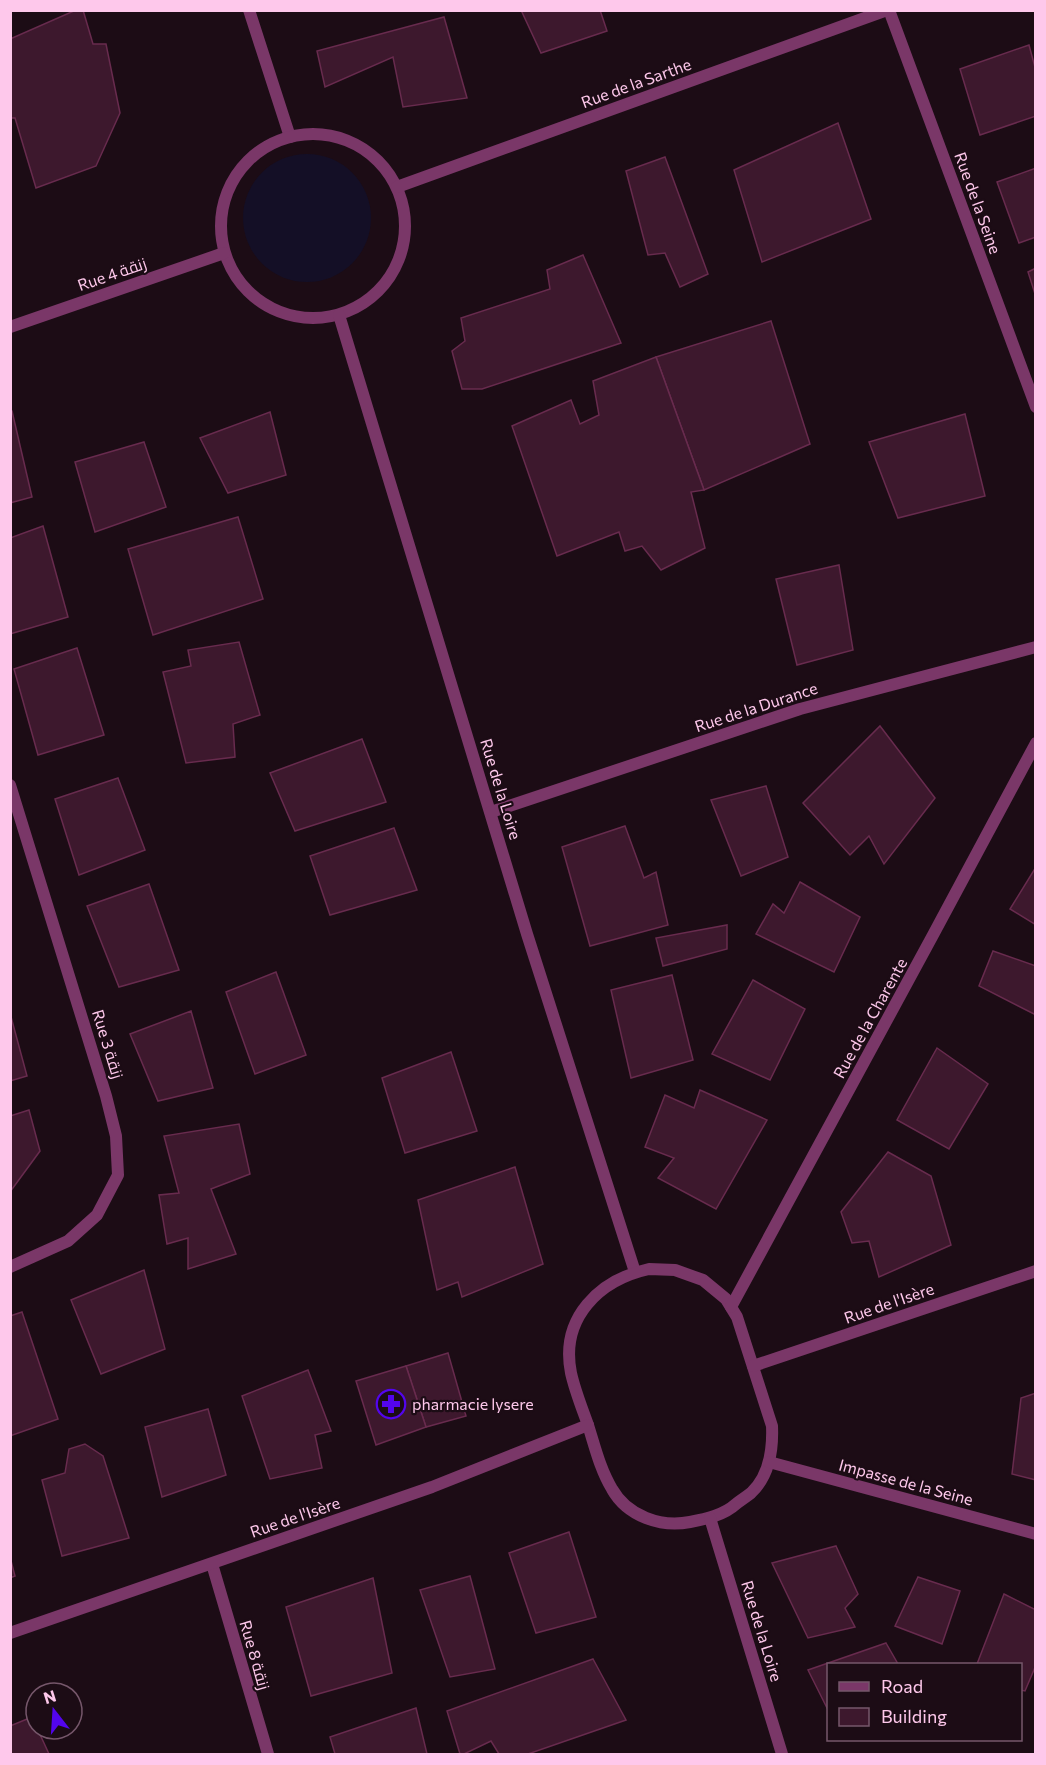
<svg xmlns="http://www.w3.org/2000/svg" width="1046" height="1765" font-family="Commissioner,Cairo,sans-serif">
	<style>
		.green { fill: #140f26 }
		.building { fill: #3d182d; stroke: #682b4e; stroke-width: 1.5 }
		.lines { fill: none; stroke-linecap: round; stroke-linejoin: round }
		.minor { stroke: #7a3768; stroke-width: 12 }
		.labels { text-anchor: middle; stroke-width: 4.5; stroke-linejoin: round; paint-order: stroke }
		.street-label { font-size: 16px; fill: #fec8eb; stroke: #1c0c15 }
		.poi-label { font-size: 16px; fill: #fec8eb; stroke: #1c0c15; text-anchor: start }
	</style>
	<rect width="100%" height="100%" fill="#1c0c15"/>
	<circle class="green" cx="307" cy="218" r="64"/>
	<g class="building">
		<path d="M 76,10 L 83,10 L 93,44 L 106,44 L 120,113 L 96,166 L 36,188 L 15,118 L 10,118 L 10,39 Z"/>
		<path d="M 521,10 L 600,10 L 607,31 L 541,53 Z"/>
		<path d="M 444,17 L 467,98 L 403,107 L 393,57 L 325,87 L 317,51 Z"/>
		<path d="M 1029,45 L 1036,71 L 1036,116 L 980,135 L 960,69 Z"/>
		<path d="M 838,123 L 871,219 L 762,262 L 734,170 Z"/>
		<path d="M 665,157 L 708,274 L 680,287 L 665,253 L 648,255 L 626,171 Z"/>
		<path d="M 1036,168 L 1036,237 L 1019,243 L 997,182 Z"/>
		<path d="M 583,255 L 621,343 L 482,389 L 462,389 L 452,351 L 465,341 L 461,318 L 550,289 L 547,270 Z"/>
		<path d="M 1036,268 L 1036,297 L 1028,272 Z"/>
		<path d="M 771,321 L 810,444 L 704,490 L 656,357 Z"/>
		<path d="M 656,357 L 704,490 L 691,492 L 705,548 L 661,570 L 642,546 L 625,551 L 619,532 L 557,556 L 512,426 L 571,400 L 580,424 L 599,415 L 593,381 Z"/>
		<path d="M 10,411 L 12,411 L 32,497 L 10,503 Z"/>
		<path d="M 270,412 L 286,475 L 228,493 L 200,438 Z"/>
		<path d="M 965,414 L 985,496 L 898,518 L 869,442 Z"/>
		<path d="M 144,442 L 166,507 L 95,532 L 75,462 Z"/>
		<path d="M 238,517 L 263,599 L 153,635 L 128,549 Z"/>
		<path d="M 43,526 L 68,617 L 10,634 L 10,538 Z"/>
		<path d="M 839,565 L 853,650 L 797,665 L 776,579 Z"/>
		<path d="M 239,642 L 260,715 L 233,724 L 235,757 L 186,763 L 163,672 L 191,666 L 188,650 Z"/>
		<path d="M 77,648 L 104,735 L 38,755 L 14,669 Z"/>
		<path d="M 880,726 L 935,798 L 884,864 L 869,836 L 850,855 L 803,803 Z"/>
		<path d="M 362,739 L 386,802 L 295,831 L 270,773 Z"/>
		<path d="M 118,778 L 145,850 L 79,875 L 55,799 Z"/>
		<path d="M 766,786 L 788,857 L 741,876 L 711,800 Z"/>
		<path d="M 625,826 L 644,878 L 656,872 L 668,925 L 590,946 L 562,847 Z"/>
		<path d="M 394,828 L 417,890 L 330,915 L 310,856 Z"/>
		<path d="M 1036,867 L 1036,925 L 1010,909 Z"/>
		<path d="M 800,882 L 860,917 L 834,972 L 756,934 L 773,904 L 784,913 Z"/>
		<path d="M 149,884 L 179,970 L 119,987 L 87,906 Z"/>
		<path d="M 727,925 L 727,949 L 663,966 L 656,938 Z"/>
		<path d="M 993,951 L 1036,966 L 1036,1015 L 979,986 Z"/>
		<path d="M 276,972 L 306,1055 L 255,1074 L 226,992 Z"/>
		<path d="M 672,975 L 693,1060 L 631,1078 L 611,990 Z"/>
		<path d="M 753,980 L 805,1009 L 770,1080 L 712,1054 Z"/>
		<path d="M 191,1011 L 213,1088 L 158,1101 L 130,1034 Z"/>
		<path d="M 10,1013 L 27,1076 L 10,1081 Z"/>
		<path d="M 937,1048 L 988,1084 L 949,1149 L 897,1120 Z"/>
		<path d="M 451,1052 L 477,1131 L 405,1153 L 382,1078 Z"/>
		<path d="M 700,1090 L 767,1120 L 716,1209 L 658,1178 L 674,1158 L 645,1147 L 665,1095 L 694,1108 Z"/>
		<path d="M 29,1110 L 40,1151 L 10,1192 L 10,1116 Z"/>
		<path d="M 239,1124 L 250,1174 L 211,1189 L 236,1254 L 188,1269 L 188,1238 L 167,1244 L 159,1195 L 179,1193 L 164,1136 Z"/>
		<path d="M 888,1152 L 931,1176 L 951,1245 L 879,1277 L 869,1241 L 852,1243 L 841,1212 Z"/>
		<path d="M 515,1167 L 543,1264 L 462,1297 L 458,1282 L 437,1290 L 418,1200 Z"/>
		<path d="M 144,1270 L 165,1349 L 101,1374 L 71,1300 Z"/>
		<path d="M 22,1312 L 58,1419 L 10,1436 L 10,1316 Z"/>
		<path d="M 448,1353 L 466,1416 L 426,1427 L 406,1366 Z"/>
		<path d="M 406,1366 L 426,1427 L 376,1445 L 356,1381 Z"/>
		<path d="M 308,1370 L 331,1431 L 315,1435 L 322,1468 L 270,1479 L 242,1396 Z"/>
		<path d="M 1036,1393 L 1036,1480 L 1012,1474 L 1021,1398 Z"/>
		<path d="M 208,1409 L 226,1475 L 162,1497 L 145,1427 Z"/>
		<path d="M 85,1444 L 103,1456 L 129,1538 L 62,1556 L 42,1480 L 65,1473 L 69,1449 Z"/>
		<path d="M 569,1532 L 596,1617 L 536,1633 L 509,1553 Z"/>
		<path d="M 836,1546 L 858,1594 L 845,1608 L 855,1627 L 808,1638 L 772,1563 Z"/>
		<path d="M 10,1557 L 15,1576 L 10,1578 Z"/>
		<path d="M 470,1576 L 495,1669 L 450,1677 L 420,1590 Z"/>
		<path d="M 918,1577 L 960,1591 L 942,1644 L 895,1626 Z"/>
		<path d="M 373,1578 L 392,1673 L 311,1696 L 286,1607 Z"/>
		<path d="M 1004,1594 L 1036,1610 L 1036,1665 L 1025,1691 L 1020,1690 L 1020,1664 L 977,1664 Z"/>
		<path d="M 886,1643 L 898,1664 L 828,1664 L 828,1710 L 808,1670 Z"/>
		<path d="M 593,1659 L 626,1720 L 528,1754 L 499,1754 L 491,1741 L 464,1754 L 460,1754 L 447,1711 Z"/>
		<path d="M 416,1708 L 427,1754 L 335,1754 L 330,1737 Z"/>
		<path d="M 32,1717 L 49,1754 L 10,1754 L 10,1726 Z"/>
	</g>
	<g class="lines">
		<g class="minor">
			<path d="M 249,10 L 290,137"/>
			<path d="M 889,10 L 1036,407"/>
			<circle cx="313" cy="226" r="92"/>
			<path d="M 397,187 L 887,10"/>
			<path d="M 339,315 L 527,934 L 635,1272"/>
			<path d="M 10,327 L 224,253"/>
			<path d="M 10,785 L 106,1096 L 116,1136 L 118,1175 L 97,1215 L 68,1241 L 10,1267"/>
			<path d="M 491,812 L 800,709 L 1036,647"/>
			<path d="M 649,1269 L 675,1270 L 703,1280 L 726,1299 L 737,1317 L 772,1426 C 773,1449 769,1476 751,1493 C 746,1497 741,1500 736,1504 C 724,1515 706,1519 690,1522 C 661,1528 627,1516 612,1489 C 600,1469 595,1447 588,1425 C 582,1408 575,1391 571,1373 C 560,1318 599,1280 649,1269 Z"/>
			<path d="M 731,1307 L 933,935 L 1036,743"/>
			<path d="M 753,1366 L 1036,1271"/>
			<path d="M 769,1462 L 1036,1534"/>
			<path d="M 710,1518 L 782,1754"/>
			<path d="M 212,1564 L 268,1754"/>
			<path d="M 10,1633 L 432,1487 L 588,1425"/>
		</g>
	</g>
	<defs>
		<g id="pharmacy-ring" transform="scale(1.5)"><circle r="9.5" fill="#1c0c15" stroke="#5305ed" stroke-width="1.5"/><path d="M-2-6h4v4h4v4h-4v4h-4v-4h-4v-4h4Z" fill="#5305ed"/></g>
	</defs>
	<g fill-rule="evenodd">
		<use href="#pharmacy-ring" x="391" y="1404"/>
	</g>
	<g class="labels">
		<g class="street-label">
			<text transform="translate(636 83) rotate(-20)" y="6">Rue de la Sarthe</text>
			<text transform="translate(978 203) rotate(70)" y="6">Rue de la Seine</text>
			<text transform="translate(112 274) rotate(-19)" y="6">Rue 4 زنقة</text>
			<text transform="translate(756 707) rotate(-18)" y="6">Rue de la Durance</text>
			<text transform="translate(501 789) rotate(73)" y="6">Rue de la Loire</text>
			<text transform="translate(870 1018) rotate(-61)" y="6">Rue de la Charente</text>
			<text transform="translate(108 1044) rotate(73)" y="6">Rue 3 زنقة</text>
			<text transform="translate(889 1303) rotate(-19)" y="6">Rue de l'Isère</text>
			<text transform="translate(906 1482) rotate(15)" y="6">Impasse de la Seine</text>
			<text transform="translate(295 1517) rotate(-19)" y="6">Rue de l'Isère</text>
			<text transform="translate(762 1631) rotate(73)" y="6">Rue de la Loire</text>
			<text transform="translate(255 1655) rotate(74)" y="6">Rue 8 زنقة</text>
		</g>
		<g class="poi-label">
			<text x="412" y="1410">pharmacie lysere</text>
		</g>
	</g>
	<rect width="1046" height="1765" fill="none" stroke="#fec8eb" stroke-width="24"/>
	<rect x="827" y="1663" width="195" height="78" fill="#1c0c15" stroke="#76576b" stroke-width="1.5"/>
	<rect x="839" y="1682" width="30" height="9" fill="#7a3768" stroke="#76576b" stroke-width="1.5"/>
	<text x="881" y="1693" font-size="18" fill="#fec8eb">Road</text>
	<rect x="839" y="1708" width="30" height="18" fill="#3d182d" stroke="#76576b" stroke-width="1.5"/>
	<text x="881" y="1723" font-size="18" fill="#fec8eb">Building</text>
	<g transform="translate(54 1711) rotate(343)"><circle r="28" fill="#1c0c15" stroke="#76576b" stroke-width="1.5"/>
	<path d="M0-4.5L10 22L0 15L-10 22Z" fill="#5305ed"/>
	<text y="-9" font-size="16" font-weight="bold" text-anchor="middle" fill="#fec8eb">N</text>
	</g>
</svg>
